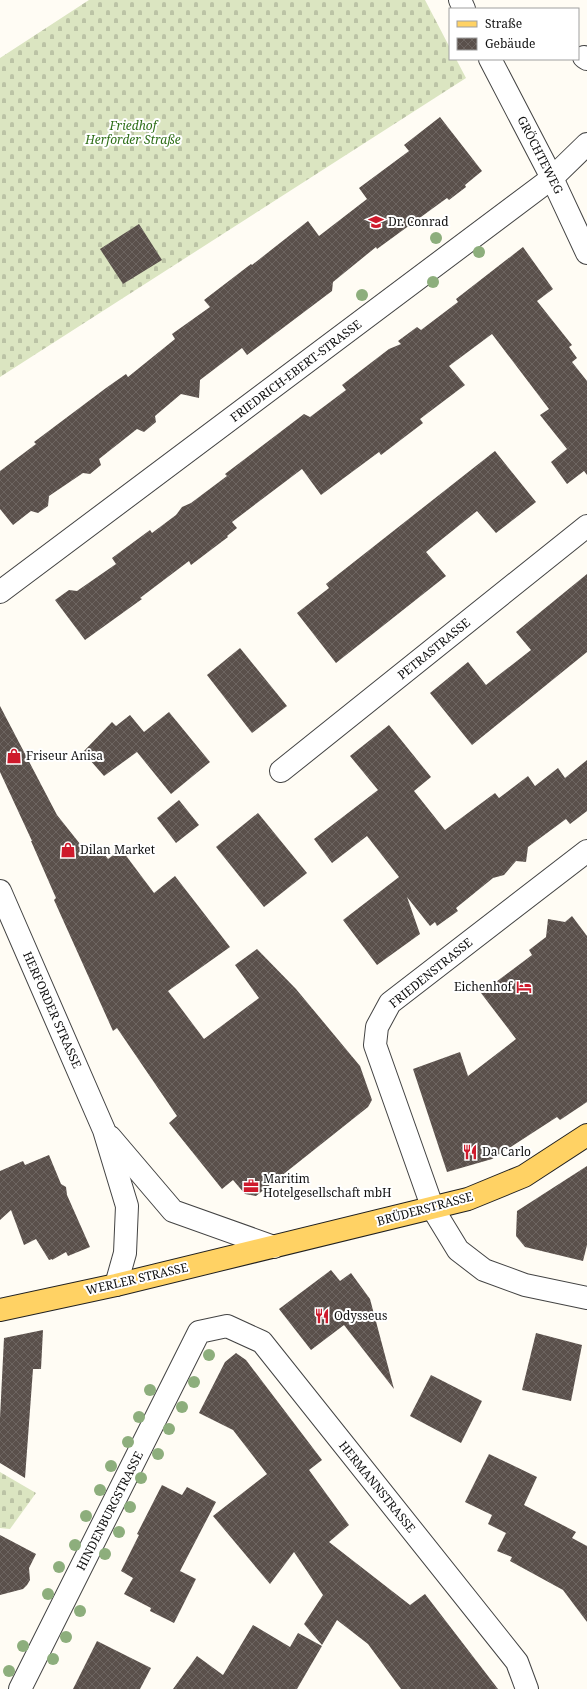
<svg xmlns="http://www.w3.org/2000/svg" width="587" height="1689" font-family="'Noto Serif',serif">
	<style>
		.cemetery { fill: url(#cemetery-stones) }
		.building { fill: url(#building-cross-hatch) }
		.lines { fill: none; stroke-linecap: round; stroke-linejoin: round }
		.minor-casing { stroke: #434343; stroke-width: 24 }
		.major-casing { stroke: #212121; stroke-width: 24 }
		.minor { stroke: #fff; stroke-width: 22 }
		.major { stroke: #ffd264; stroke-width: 22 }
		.tree { fill: #8dae7c }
		.labels { text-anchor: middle; stroke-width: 4; stroke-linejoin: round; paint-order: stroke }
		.park-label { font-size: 12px; font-style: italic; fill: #2f6f19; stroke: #fff }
		.street-label { font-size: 12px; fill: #101010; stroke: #fff }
		.poi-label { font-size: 12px; fill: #101010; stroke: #fff; text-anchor: start }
	</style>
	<defs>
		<pattern id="cemetery-stones" width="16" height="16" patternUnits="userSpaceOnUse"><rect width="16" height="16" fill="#dbe5c1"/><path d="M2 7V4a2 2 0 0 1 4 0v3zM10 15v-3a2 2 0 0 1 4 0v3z" fill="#bbc3a5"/></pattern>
		<pattern id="building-cross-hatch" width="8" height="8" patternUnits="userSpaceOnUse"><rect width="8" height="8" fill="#5a504b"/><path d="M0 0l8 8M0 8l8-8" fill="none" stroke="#6d6561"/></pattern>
	</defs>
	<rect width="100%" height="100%" fill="#fffcf4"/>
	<g class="cemetery">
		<path d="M 89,0 L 425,0 L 450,48 L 450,59 L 456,59 L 466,78 L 0,377 L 0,58 Z"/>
		<path d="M 0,1472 L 36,1493 L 10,1529 L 0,1528 Z"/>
	</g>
	<g class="building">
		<path d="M 440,117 L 482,171 L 465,185 L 466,187 L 449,200 L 447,198 L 377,249 L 376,247 L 333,282 L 332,291 L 247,355 L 242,348 L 200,380 L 199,398 L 181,394 L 155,416 L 156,422 L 144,432 L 137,429 L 99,459 L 101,465 L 90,474 L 83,473 L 49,496 L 48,506 L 38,513 L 31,511 L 13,525 L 0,509 L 0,471 L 36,444 L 34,442 L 106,388 L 126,374 L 128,377 L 175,339 L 172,334 L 210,307 L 204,300 L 251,264 L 252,265 L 308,221 L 319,236 L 367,199 L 359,188 L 409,151 L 404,145 Z"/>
		<path d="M 139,224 L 162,260 L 123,284 L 100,249 Z"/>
		<path d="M 523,247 L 553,289 L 537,301 L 572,345 L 569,347 L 577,358 L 572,362 L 587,381 L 587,475 L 584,471 L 567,484 L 551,462 L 567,449 L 540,415 L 549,409 L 492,334 L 449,366 L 465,385 L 420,419 L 423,423 L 381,455 L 379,452 L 321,495 L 302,469 L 232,522 L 237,528 L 227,536 L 228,537 L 191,565 L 189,561 L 140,598 L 142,599 L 85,640 L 55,600 L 69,590 L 77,591 L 116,564 L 112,558 L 150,530 L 152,533 L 176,515 L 182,507 L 191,503 L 227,476 L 225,474 L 304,414 L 310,417 L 346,390 L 342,385 L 389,349 L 401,344 L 398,341 L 417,327 L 421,330 L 458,302 L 456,299 Z"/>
		<path d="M 495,451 L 536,502 L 496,533 L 477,511 L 426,552 L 446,576 L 336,663 L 297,613 L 329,588 L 326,584 Z"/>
		<path d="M 587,574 L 587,652 L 472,745 L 430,693 L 468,662 L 486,685 L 531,650 L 516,632 Z"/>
		<path d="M 240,648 L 287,706 L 252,733 L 207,675 Z"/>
		<path d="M 0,706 L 57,815 L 88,854 L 98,846 L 108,859 L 121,849 L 154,893 L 175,876 L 230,947 L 168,991 L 204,1039 L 259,998 L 235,965 L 257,949 L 296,989 L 360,1066 L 372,1100 L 368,1107 L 256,1196 L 245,1194 L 233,1180 L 222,1189 L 169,1123 L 177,1116 L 117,1028 L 113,1031 L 54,900 L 56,898 L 31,841 L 32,841 L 0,772 Z"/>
		<path d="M 169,712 L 210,762 L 171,794 L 137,752 L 104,776 L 83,752 L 112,722 L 116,726 L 130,715 L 144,732 Z"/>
		<path d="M 389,725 L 431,777 L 414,791 L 445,830 L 495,793 L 499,798 L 528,776 L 535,786 L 558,768 L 565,778 L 587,760 L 587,811 L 570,824 L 566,819 L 528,847 L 526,862 L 516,861 L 504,875 L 493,878 L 456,908 L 458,911 L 437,926 L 435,922 L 430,926 L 407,897 L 420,934 L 377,965 L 343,920 L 399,877 L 367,836 L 332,863 L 314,839 L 378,790 L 350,756 Z"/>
		<path d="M 179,800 L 199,825 L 176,843 L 157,818 Z"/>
		<path d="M 258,813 L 307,873 L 264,907 L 216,847 Z"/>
		<path d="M 572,916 L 587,936 L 587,1102 L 560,1120 L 557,1117 L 492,1159 L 447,1172 L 413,1069 L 460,1052 L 468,1076 L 516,1039 L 481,993 L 532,955 L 529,950 L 546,937 L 548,919 L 565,922 Z"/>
		<path d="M 49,1155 L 61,1184 L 66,1187 L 67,1195 L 90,1247 L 68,1256 L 66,1252 L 52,1260 L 52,1259 L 49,1260 L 36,1239 L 24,1245 L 11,1210 L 0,1220 L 0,1171 L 23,1161 L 25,1165 Z"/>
		<path d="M 587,1166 L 587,1245 L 583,1261 L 525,1247 L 516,1236 L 517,1211 Z"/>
		<path d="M 331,1270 L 340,1281 L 351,1273 L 370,1299 L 394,1389 L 344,1325 L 311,1350 L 279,1309 Z"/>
		<path d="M 43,1330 L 41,1369 L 33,1369 L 25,1478 L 0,1463 L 0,1418 L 4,1338 Z"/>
		<path d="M 536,1333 L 582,1345 L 571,1401 L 522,1390 Z"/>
		<path d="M 236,1353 L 246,1360 L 322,1460 L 309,1470 L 349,1525 L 329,1542 L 410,1605 L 425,1594 L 498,1689 L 401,1689 L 368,1644 L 337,1620 L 322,1645 L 304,1624 L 323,1595 L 294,1552 L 270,1584 L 213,1516 L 267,1474 L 233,1430 L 199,1413 L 225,1362 Z"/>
		<path d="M 431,1375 L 482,1401 L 461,1443 L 410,1416 Z"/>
		<path d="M 489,1454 L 537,1477 L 524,1505 L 576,1532 L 572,1538 L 587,1546 L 587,1622 L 563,1590 L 510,1561 L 512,1557 L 497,1551 L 506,1533 L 488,1524 L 492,1515 L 465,1502 Z"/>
		<path d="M 162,1485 L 182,1495 L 187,1487 L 216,1502 L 180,1571 L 196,1579 L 174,1623 L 150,1611 L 151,1608 L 124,1594 L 133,1578 L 121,1571 L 139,1535 L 137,1534 Z"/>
		<path d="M 0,1535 L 36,1554 L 29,1568 L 30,1580 L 27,1585 L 23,1589 L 0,1595 Z"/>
		<path d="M 253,1625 L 290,1647 L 298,1633 L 322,1646 L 297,1689 L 173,1689 L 197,1656 L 223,1675 Z"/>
		<path d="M 97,1641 L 151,1668 L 140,1689 L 73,1689 Z"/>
	</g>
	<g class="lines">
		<g class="minor-casing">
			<g id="minor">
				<path d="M 460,0 L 464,9"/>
				<path d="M 584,57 L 587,59"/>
				<path d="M 490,59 L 552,178 L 587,253"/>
				<path d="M 0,592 L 552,178 L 587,144"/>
				<path d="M 281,771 L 587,526"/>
				<path d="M 587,851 L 390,1003 L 377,1027 L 375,1045 L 433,1209 L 458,1250 L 484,1270 L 525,1285 L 587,1298"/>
				<path d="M 0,891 L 104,1130 L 127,1206 L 125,1253 L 116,1285"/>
				<path d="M 110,1137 L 173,1211 L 274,1247"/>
				<path d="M 20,1689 L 199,1332 L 227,1326 L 262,1342 L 517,1662 L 527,1689"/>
			</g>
		</g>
		<g class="major-casing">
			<path id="major" d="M 0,1310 L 116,1285 L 468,1199 L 524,1176 L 587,1135"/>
		</g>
		<use href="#minor" class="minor"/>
		<use href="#major" class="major"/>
	</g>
	<g class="tree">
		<circle cx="436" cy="238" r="6"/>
		<circle cx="479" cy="252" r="6"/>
		<circle cx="433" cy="282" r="6"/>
		<circle cx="362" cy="295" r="6"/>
		<circle cx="209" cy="1355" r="6"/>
		<circle cx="194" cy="1382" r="6"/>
		<circle cx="150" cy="1390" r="6"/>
		<circle cx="182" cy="1407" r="6"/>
		<circle cx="139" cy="1417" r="6"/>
		<circle cx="169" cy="1429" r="6"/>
		<circle cx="128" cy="1442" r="6"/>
		<circle cx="158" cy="1454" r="6"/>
		<circle cx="111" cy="1466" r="6"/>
		<circle cx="141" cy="1478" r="6"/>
		<circle cx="100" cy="1490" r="6"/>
		<circle cx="130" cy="1507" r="6"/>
		<circle cx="86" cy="1516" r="6"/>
		<circle cx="119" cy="1532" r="6"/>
		<circle cx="75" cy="1545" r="6"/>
		<circle cx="105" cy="1554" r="6"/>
		<circle cx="59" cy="1567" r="6"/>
		<circle cx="48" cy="1594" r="6"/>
		<circle cx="80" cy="1611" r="6"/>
		<circle cx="66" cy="1637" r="6"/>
		<circle cx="23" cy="1646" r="6"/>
		<circle cx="53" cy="1659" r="6"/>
		<circle cx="9" cy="1671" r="6"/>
	</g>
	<defs>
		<g id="school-bare" transform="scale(1.2)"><path d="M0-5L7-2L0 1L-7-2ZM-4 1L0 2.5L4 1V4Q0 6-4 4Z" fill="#ce1a2c" stroke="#fff" stroke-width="2.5" paint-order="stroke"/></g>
		<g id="shop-bare" transform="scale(1.2)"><path d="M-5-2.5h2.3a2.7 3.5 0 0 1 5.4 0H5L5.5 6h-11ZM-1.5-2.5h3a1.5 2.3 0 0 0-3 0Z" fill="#ce1a2c" stroke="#fff" stroke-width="2.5" paint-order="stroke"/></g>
		<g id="hotel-bare" transform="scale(1.2)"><path d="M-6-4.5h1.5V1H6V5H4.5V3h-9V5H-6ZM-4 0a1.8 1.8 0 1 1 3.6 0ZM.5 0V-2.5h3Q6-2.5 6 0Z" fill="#ce1a2c" stroke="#fff" stroke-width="2.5" paint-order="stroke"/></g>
		<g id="restaurant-bare" transform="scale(1.2)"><path d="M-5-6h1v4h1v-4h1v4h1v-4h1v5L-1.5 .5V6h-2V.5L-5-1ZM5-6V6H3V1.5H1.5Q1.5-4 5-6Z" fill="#ce1a2c" stroke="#fff" stroke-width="2.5" paint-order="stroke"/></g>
		<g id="office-bare" transform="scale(1.2)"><path d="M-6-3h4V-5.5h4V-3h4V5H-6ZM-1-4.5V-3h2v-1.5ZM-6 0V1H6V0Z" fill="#ce1a2c" stroke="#fff" stroke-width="2.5" paint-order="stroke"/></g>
	</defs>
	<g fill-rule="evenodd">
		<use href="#school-bare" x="376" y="222"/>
		<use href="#shop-bare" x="14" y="756"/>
		<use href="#shop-bare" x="68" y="850"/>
		<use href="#hotel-bare" x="524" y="987"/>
		<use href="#restaurant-bare" x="470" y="1152"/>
		<use href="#office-bare" x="251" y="1186"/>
		<use href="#restaurant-bare" x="322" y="1316"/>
	</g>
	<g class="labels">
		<g class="park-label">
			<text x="133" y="130">Friedhof<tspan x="133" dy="14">Herforder Straße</tspan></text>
		</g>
		<g class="street-label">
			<text transform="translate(540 155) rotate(63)" y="4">GRÖCHTEWEG</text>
			<text transform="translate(296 371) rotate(-37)" y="4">FRIEDRICH-EBERT-STRASSE</text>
			<text transform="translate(434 649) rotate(-39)" y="4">PETRASTRASSE</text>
			<text transform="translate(431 973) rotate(-39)" y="4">FRIEDENSTRASSE</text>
			<text transform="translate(52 1010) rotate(66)" y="4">HERFORDER STRASSE</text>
			<text transform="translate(425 1209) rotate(-15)" y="4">BRÜDERSTRASSE</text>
			<text transform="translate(137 1279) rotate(-13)" y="4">WERLER STRASSE</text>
			<text transform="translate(377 1487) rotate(51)" y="4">HERMANNSTRASSE</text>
			<text transform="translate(110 1511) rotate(-63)" y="4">HINDENBURGSTRASSE</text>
		</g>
		<g class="poi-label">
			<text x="388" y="226">Dr. Conrad</text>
			<text x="26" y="760">Friseur Anisa</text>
			<text x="80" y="854">Dilan Market</text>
			<text x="512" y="991" text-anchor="end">Eichenhof</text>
			<text x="482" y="1156">Da Carlo</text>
			<text x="263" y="1183">Maritim<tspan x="263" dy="14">Hotelgesellschaft mbH</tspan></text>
			<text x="334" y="1320">Odysseus</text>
		</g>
	</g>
	<rect x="449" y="8" width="130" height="52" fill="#ffffff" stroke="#9f9f9f"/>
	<rect x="457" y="21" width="20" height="6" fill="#ffd264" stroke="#9f9f9f"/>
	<text x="485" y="28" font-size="12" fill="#101010">Straße</text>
	<rect x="457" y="38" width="20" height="12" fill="url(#building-cross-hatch)" stroke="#9f9f9f"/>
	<text x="485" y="48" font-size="12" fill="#101010">Gebäude</text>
</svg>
